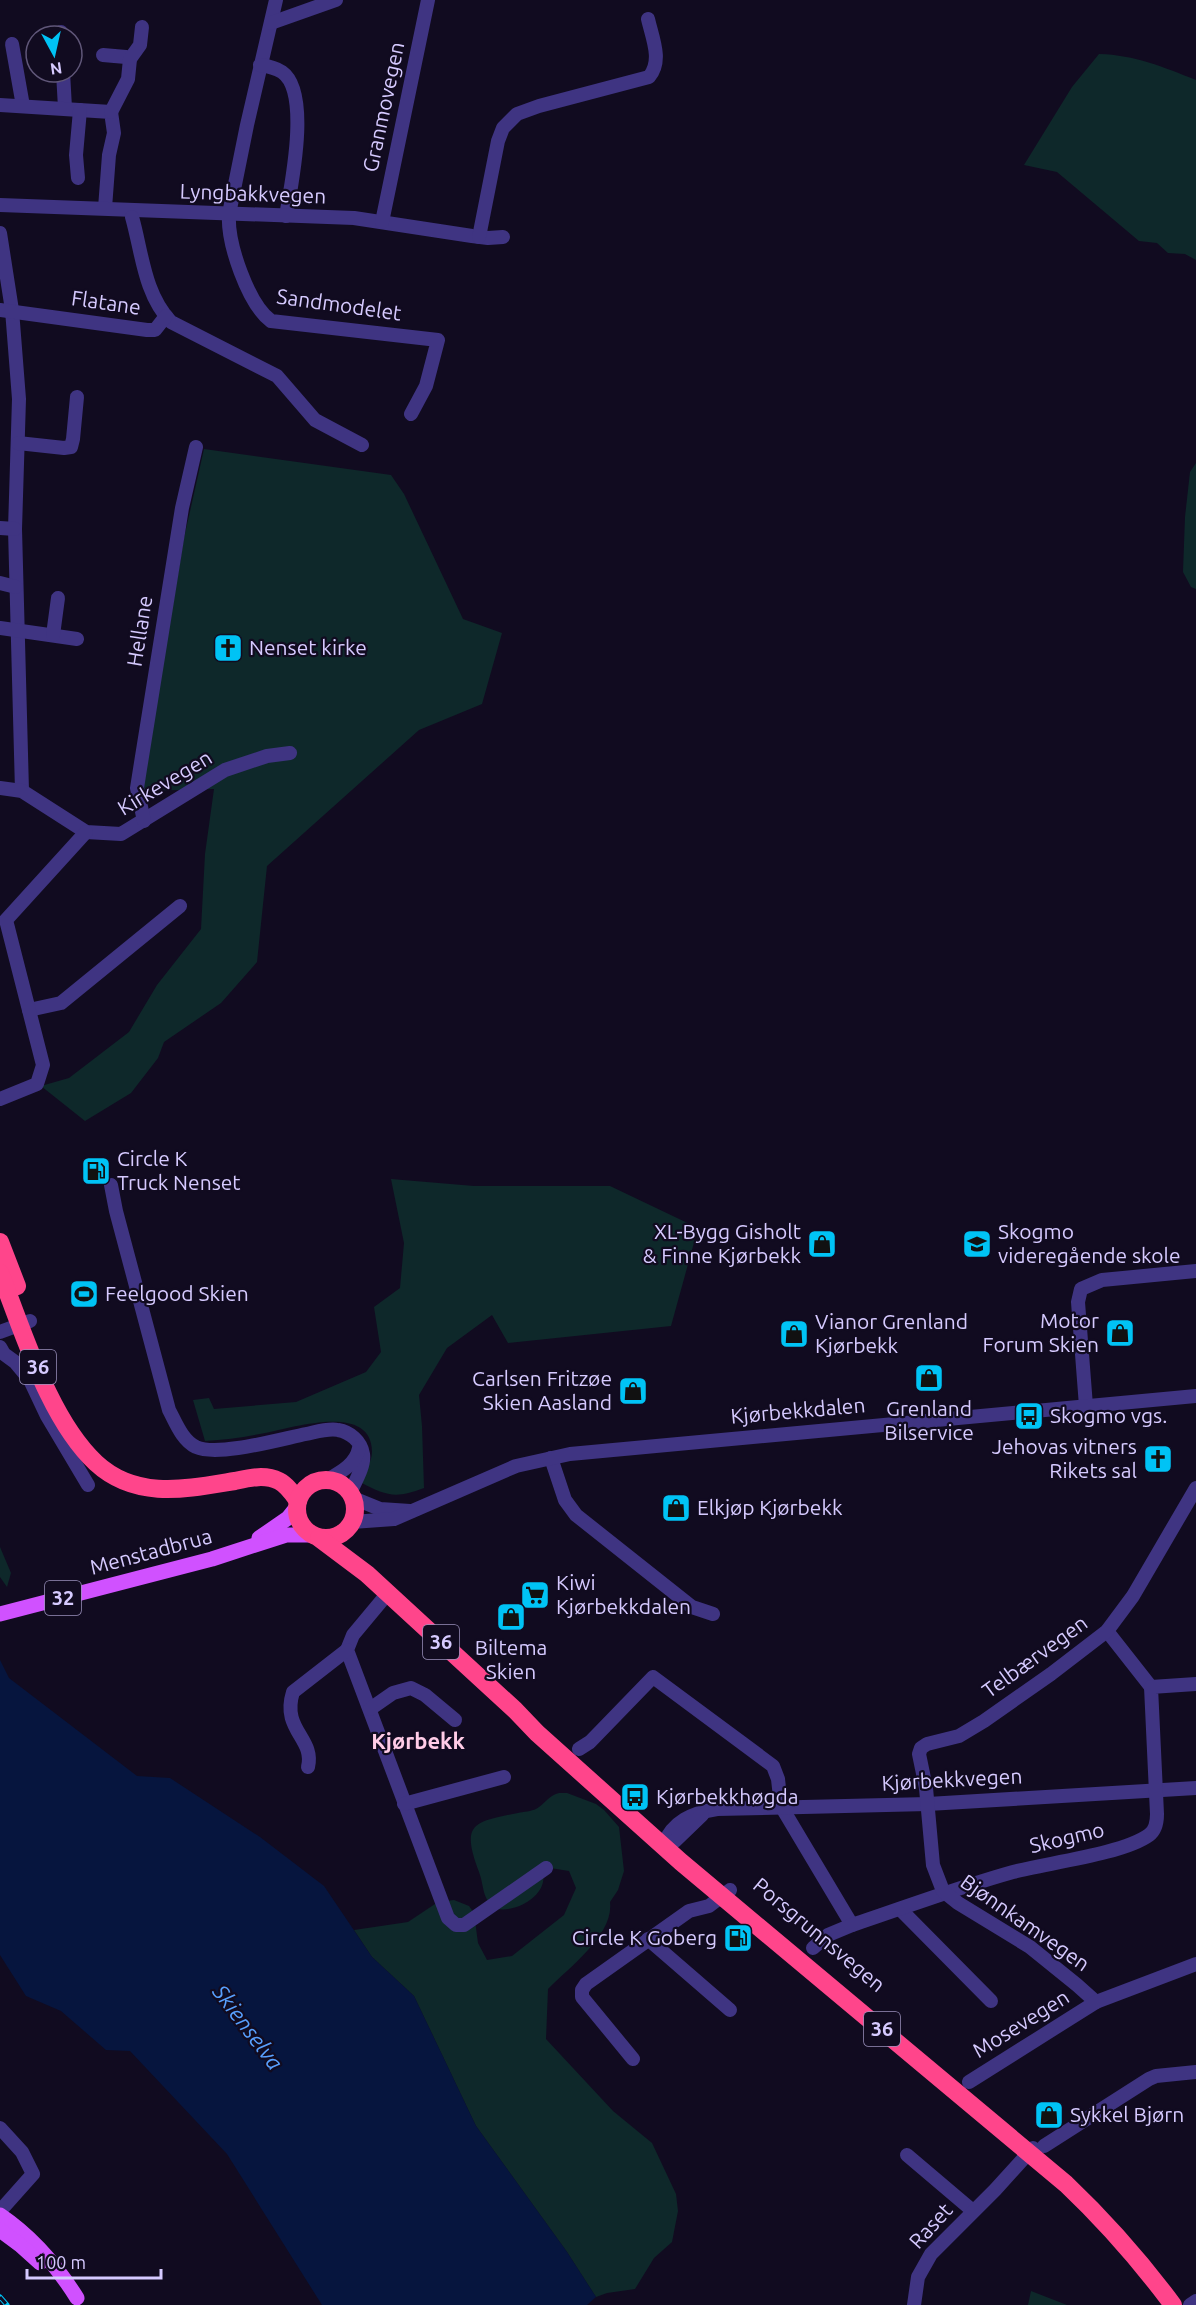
<svg xmlns="http://www.w3.org/2000/svg" width="1196" height="2305" font-family="Ubuntu,sans-serif">
	<style>
		.green { fill: #0e282a }
		.water { fill: #06153e }
		.lines { fill: none; stroke-linecap: round; stroke-linejoin: round }
		.minor { stroke: #3f3482; stroke-width: 14 }
		.major { stroke: #d051ff; stroke-width: 15 }
		.highway { stroke: #ff458b; stroke-width: 18 }
		.rail-casing { stroke: #00c3f5; stroke-width: 5 }
		.rail { stroke: #110b20; stroke-width: 3; stroke-dasharray: 9; stroke-linecap: butt }
		.labels { text-anchor: middle; stroke-width: 4.5; stroke-linejoin: round; paint-order: stroke }
		.shield { fill: #110b20; stroke: #9b91bc; stroke-width: 1.5 }
		.shield-label { font-size: 20px; font-weight: bold; fill: #d6caff }
		.street-label { font-size: 21px; fill: #d6caff; stroke: #110b20 }
		.poi-label { font-size: 21px; fill: #d6caff; stroke: #110b20; text-anchor: start }
		.neighbourhood-label { font-size: 22px; font-weight: bold; fill: #ffcce7; stroke: #110b20 }
		.water-label { font-size: 22px; font-style: italic; fill: #58a0ff; stroke: #110b20 }
	</style>
	<rect width="100%" height="100%" fill="#110b20"/>
	<g class="green">
		<path d="M 1099,54 C 1135,55 1163,67 1196,80 L 1196,260 L 1185,254 L 1168,253 L 1157,243 L 1139,241 L 1057,172 L 1024,165 L 1072,87 Z"/>
		<path d="M 204,449 L 391,475 L 404,494 L 463,619 L 502,633 L 482,704 L 419,730 L 267,866 L 257,962 L 221,1003 L 164,1042 L 158,1058 L 131,1093 L 85,1121 L 41,1086 L 69,1078 L 129,1032 L 157,985 L 201,929 L 205,854 L 214,789 L 142,791 L 184,538 Z"/>
		<path d="M 1196,463 L 1196,589 L 1191,587 L 1183,572 L 1185,517 L 1190,472 Z"/>
		<path d="M 391,1179 L 474,1186 L 610,1186 L 698,1228 L 671,1326 L 508,1343 L 492,1315 L 447,1348 L 419,1395 L 422,1426 L 424,1488 C 395,1499 387,1496 360,1482 C 364,1473 372,1462 372,1452 C 372,1402 292,1428 265,1433 C 245,1437 226,1440 205,1441 L 193,1400 L 209,1398 L 214,1409 L 296,1402 L 366,1372 L 381,1352 L 374,1307 L 400,1288 L 404,1243 Z"/>
		<path d="M 0,1547 L 11,1573 L 7,1587 L 0,1577 Z"/>
		<path d="M 559,1793 L 567,1793 L 596,1804 L 604,1810 L 619,1827 L 624,1871 L 618,1890 L 610,1902 C 614,1935 569,1967 548,1989 L 546,2039 L 613,2111 L 652,2143 L 676,2194 L 678,2211 L 672,2242 L 654,2258 L 635,2289 L 607,2293 L 596,2297 L 567,2252 L 476,2126 L 414,1996 L 372,1957 L 354,1930 L 408,1922 L 438,1902 L 454,1900 L 469,1906 L 474,1913 L 478,1943 L 487,1960 L 512,1956 L 564,1915 L 576,1888 L 569,1871 L 544,1867 C 544,1871 544,1877 543,1882 C 539,1900 514,1912 497,1909 C 481,1899 485,1888 479,1872 C 461,1824 472,1822 518,1813 C 523,1812 532,1811 536,1809 C 545,1804 548,1796 559,1793 Z"/>
		<path d="M 1031,2291 L 1067,2305 L 1028,2305 Z"/>
	</g>
	<path class="water" d="M 0,1660 L 9,1678 L 137,1776 L 170,1778 L 260,1837 L 324,1886 L 372,1957 L 414,1996 L 476,2126 L 567,2252 L 596,2297 L 587,2305 L 322,2305 L 227,2154 L 130,2051 L 106,2050 L 61,2011 L 26,1996 L 0,1955 Z"/>
	<g class="lines">
		<g class="minor">
			<path d="M 276,0 L 247,125 L 229,214 C 227,243 248,304 271,321 L 438,340 L 426,386 L 411,414"/>
			<path d="M 271,23 L 336,0"/>
			<path d="M 61,32 L 61,36"/>
			<path d="M 12,44 L 23,106"/>
			<path d="M 103,55 L 126,57 L 130,59"/>
			<path d="M 260,65 C 267,66 276,68 282,72 C 311,92 291,186 286,216"/>
			<path d="M 63,72 L 65,108"/>
			<path d="M 0,105 L 111,112 L 114,133 L 109,155 L 105,208"/>
			<path d="M 111,112 L 128,79 L 130,59 L 140,45 L 142,27"/>
			<path d="M 78,178 L 76,155 L 80,110"/>
			<path d="M 0,205 L 354,218 L 472,236 L 488,238 L 503,237"/>
			<path d="M 132,217 C 142,252 144,294 171,322 L 277,376 L 315,420 L 362,445"/>
			<path d="M 382,222 L 428,0"/>
			<path d="M 0,233 L 12,310 L 19,399 L 15,529 L 22,791"/>
			<path d="M 479,237 L 498,141 L 503,128 L 517,114 L 539,106 L 649,77 C 663,61 652,37 648,19"/>
			<path d="M 0,310 L 147,330 L 155,330 L 166,316"/>
			<path d="M 18,443 L 64,448 L 71,447 L 73,439 L 77,397"/>
			<path d="M 0,528 L 15,529"/>
			<path d="M 0,583 L 16,587"/>
			<path d="M 0,628 L 77,639"/>
			<path d="M 53,635 L 58,598"/>
			<path d="M 0,788 L 22,791 L 86,832 L 121,834 L 225,770 L 267,756 L 290,753"/>
			<path d="M 144,821 L 137,788 L 140,769 L 182,508 L 196,447"/>
			<path d="M 29,1010 L 61,1003 L 180,906"/>
			<path d="M 0,1099 L 37,1084 L 43,1065 L 6,920 L 86,832"/>
			<path d="M 111,1185 L 116,1211 L 169,1410 C 176,1423 182,1440 196,1447 C 218,1457 281,1439 306,1434 C 316,1432 328,1428 338,1430 C 350,1432 361,1441 363,1454 C 365,1466 355,1482 350,1493"/>
			<path d="M 0,1332 L 30,1321"/>
			<path d="M 0,1347 L 4,1354 L 15,1362 L 30,1380 L 47,1416 L 88,1485"/>
			<path d="M 1086,1406 L 1078,1302 L 1081,1289 L 1102,1280 L 1196,1271"/>
			<path d="M 551,1458 L 565,1500 L 576,1515 L 692,1607 L 713,1614"/>
			<path d="M 327,1480 C 341,1472 356,1464 359,1448"/>
			<path d="M 353,1498 L 380,1509 L 410,1511"/>
			<path d="M 352,1522 L 394,1519 L 516,1466 L 570,1454 L 1196,1396"/>
			<path d="M 388,1593 L 353,1635 L 347,1650 L 448,1918 L 456,1925 L 464,1925 L 546,1868"/>
			<path d="M 1107,1631 L 1151,1687"/>
			<path d="M 370,1709 L 393,1693 L 411,1688 L 425,1695 L 455,1720"/>
			<path d="M 579,1749 L 590,1742 L 653,1677 L 773,1766 L 778,1779 L 781,1806 L 852,1925"/>
			<path d="M 308,1767 C 315,1738 281,1730 293,1692 L 347,1650"/>
			<path d="M 404,1804 L 504,1777"/>
			<path d="M 663,1846 C 672,1821 693,1813 717,1809 L 928,1804 L 1196,1788"/>
			<path d="M 663,1846 L 675,1841 L 702,1815"/>
			<path d="M 900,1909 L 991,2001"/>
			<path d="M 648,1939 L 730,2010"/>
			<path d="M 813,1948 L 828,1935 L 852,1925 C 906,1907 959,1887 1013,1872 C 1047,1863 1123,1854 1149,1835 C 1156,1830 1157,1822 1157,1814 L 1151,1687 L 1196,1684"/>
			<path d="M 1096,2002 L 1077,1985 L 1030,1947 L 958,1903 L 943,1891 L 933,1865 L 926,1788 L 919,1754 L 921,1748 L 927,1744 L 959,1736 L 984,1721 L 1051,1674 L 1107,1631 L 1133,1596 L 1196,1488"/>
			<path d="M 633,2059 L 582,1997 L 582,1990 L 586,1984 L 689,1911 L 709,1906 L 730,1890"/>
			<path d="M 969,2082 L 1096,2002 L 1196,1964"/>
			<path d="M 0,2128 L 22,2152 L 33,2174 L 0,2211"/>
			<path d="M 1044,2146 L 1149,2079 L 1156,2076 L 1196,2072"/>
			<path d="M 907,2155 L 973,2211"/>
			<path d="M 914,2305 L 918,2277 L 931,2254 L 995,2190 L 1033,2148"/>
			<path d="M 1190,2305 L 1196,2301"/>
		</g>
		<g class="major">
			<path d="M 259,1538 L 288,1518 L 296,1508"/>
			<path d="M 0,1614 L 212,1559 L 286,1535 L 312,1535"/>
			<path d="M 0,2215 C 31,2236 57,2266 77,2298"/>
			<path d="M 0,2230 L 20,2245 L 40,2263"/>
		</g>
		<g class="highway">
			<path d="M 0,1242 L 17,1286"/>
			<path d="M 0,1273 C 24,1333 49,1419 96,1463 C 136,1500 186,1489 235,1481 C 249,1478 265,1474 279,1481 C 287,1485 293,1494 298,1501"/>
			<circle cx="326" cy="1509" r="29"/>
			<path d="M 319,1538 L 367,1574 L 515,1710 L 537,1733 L 681,1862 L 1066,2184 C 1105,2221 1141,2262 1173,2305"/>
		</g>
		<g class="rail-casing">
			<path id="rail" d="M 0,2297 L 7,2305"/>
		</g>
		<use href="#rail" class="rail"/>
	</g>
	<defs>
		<g id="church-square" transform="scale(1.5)"><rect x="-9" y="-9" width="18" height="18" rx="4" fill="#00c3f5" stroke="#110b20"/><path d="M-1.2-6h2.4v3.5h3.3v2.4h-3.3V6h-2.4V-.1h-3.3v-2.4h3.3Z" fill="#111"/></g>
		<g id="fuel-square" transform="scale(1.5)"><rect x="-9" y="-9" width="18" height="18" rx="4" fill="#00c3f5" stroke="#110b20"/><path d="M-5.5-6h7V0h2V4h1.3V-2.5L3-4.5l.8-.8L6-3V5H2.5V1h-1V6h-7ZM-4.2-4.7v3.2H.2V-4.7Z" fill="#111"/></g>
		<g id="shop-square" transform="scale(1.5)"><rect x="-9" y="-9" width="18" height="18" rx="4" fill="#00c3f5" stroke="#110b20"/><path d="M-5-2.5h2.3a2.7 3.5 0 0 1 5.4 0H5L5.5 6h-11ZM-1.5-2.5h3a1.5 2.3 0 0 0-3 0Z" fill="#111"/></g>
		<g id="school-square" transform="scale(1.5)"><rect x="-9" y="-9" width="18" height="18" rx="4" fill="#00c3f5" stroke="#110b20"/><path d="M0-5L7-2L0 1L-7-2ZM-4 1L0 2.5L4 1V4Q0 6-4 4Z" fill="#111"/></g>
		<g id="stadium-square" transform="scale(1.5)"><rect x="-9" y="-9" width="18" height="18" rx="4" fill="#00c3f5" stroke="#110b20"/><path d="M0-5a6.5 5 0 1 0 0 10a6.5 5 0 1 0 0-10ZM-3.5-1.8h7v3.6h-7Z" fill="#111"/></g>
		<g id="bus-square" transform="scale(1.5)"><rect x="-9" y="-9" width="18" height="18" rx="4" fill="#00c3f5" stroke="#110b20"/><path d="M-5-6H5V4H4V6H2V4H-2V6H-4V4H-5ZM-3.5-4V0h7V-4ZM-3.5 1.2v1.5H-2V1.2ZM2 1.2v1.5H3.5V1.2Z" fill="#111"/></g>
		<g id="supermarket-square" transform="scale(1.5)"><rect x="-9" y="-9" width="18" height="18" rx="4" fill="#00c3f5" stroke="#110b20"/><path d="M-6-5.5h2.5l.6 2H6L4.5 2H-2.5L-4.4-4H-6ZM-1.5 3.2a1.3 1.3 0 1 0 .1 0ZM3 3.2a1.3 1.3 0 1 0 .1 0Z" fill="#111"/></g>
	</defs>
	<g fill-rule="evenodd">
		<use href="#church-square" x="228" y="648"/>
		<use href="#fuel-square" x="96" y="1171"/>
		<use href="#shop-square" x="822" y="1244"/>
		<use href="#school-square" x="977" y="1244"/>
		<use href="#stadium-square" x="84" y="1294"/>
		<use href="#shop-square" x="1120" y="1333"/>
		<use href="#shop-square" x="794" y="1334"/>
		<use href="#shop-square" x="929" y="1378"/>
		<use href="#shop-square" x="633" y="1391"/>
		<use href="#bus-square" x="1029" y="1416"/>
		<use href="#church-square" x="1158" y="1459"/>
		<use href="#shop-square" x="676" y="1508"/>
		<use href="#supermarket-square" x="535" y="1595"/>
		<use href="#shop-square" x="511" y="1617"/>
		<use href="#bus-square" x="635" y="1797"/>
		<use href="#fuel-square" x="738" y="1938"/>
		<use href="#shop-square" x="1049" y="2115"/>
	</g>
	<g class="labels">
		<g class="shield">
			<rect x="20" y="1350" width="36" height="34" rx="4.5"/>
			<rect x="45" y="1581" width="36" height="34" rx="4.5"/>
			<rect x="423" y="1625" width="36" height="34" rx="4.5"/>
			<rect x="864" y="2012" width="36" height="34" rx="4.5"/>
		</g>
		<g class="shield-label">
			<text x="38" y="1374">36</text>
			<text x="63" y="1605">32</text>
			<text x="441" y="1649">36</text>
			<text x="882" y="2036">36</text>
		</g>
		<g class="street-label">
			<text transform="translate(384 107) rotate(-78)" y="7">Granmovegen</text>
			<text transform="translate(253 194) rotate(2)" y="7">Lyngbakkvegen</text>
			<text transform="translate(106 303) rotate(8)" y="7">Flatane</text>
			<text transform="translate(339 305) rotate(8)" y="7">Sandmodelet</text>
			<text transform="translate(140 631) rotate(-81)" y="7">Hellane</text>
			<text transform="translate(165 783) rotate(-31)" y="7">Kirkevegen</text>
			<text transform="translate(798 1411) rotate(-5)" y="7">Kjørbekkdalen</text>
			<text transform="translate(151 1552) rotate(-15)" y="7">Menstadbrua</text>
			<text transform="translate(1035 1657) rotate(-36)" y="7">Telbærvegen</text>
			<text transform="translate(952 1780) rotate(-3)" y="7">Kjørbekkvegen</text>
			<text transform="translate(1067 1838) rotate(-13)" y="7">Skogmo</text>
			<text transform="translate(1025 1923) rotate(35)" y="7">Bjønnkamvegen</text>
			<text transform="translate(819 1935) rotate(40)" y="7">Porsgrunnsvegen</text>
			<text transform="translate(1021 2024) rotate(-32)" y="7">Mosevegen</text>
			<text transform="translate(931 2226) rotate(-48)" y="7">Raset</text>
		</g>
		<g class="poi-label">
			<text x="249" y="655">Nenset kirke</text>
			<text x="117" y="1166">Circle K<tspan x="117" dy="24">Truck Nenset</tspan></text>
			<text x="801" y="1239" text-anchor="end">XL-Bygg Gisholt<tspan x="801" dy="24">&amp; Finne Kjørbekk</tspan></text>
			<text x="998" y="1239">Skogmo<tspan x="998" dy="24">videregående skole</tspan></text>
			<text x="105" y="1301">Feelgood Skien</text>
			<text x="1099" y="1328" text-anchor="end">Motor<tspan x="1099" dy="24">Forum Skien</tspan></text>
			<text x="815" y="1329">Vianor Grenland<tspan x="815" dy="24">Kjørbekk</tspan></text>
			<text x="612" y="1386" text-anchor="end">Carlsen Fritzøe<tspan x="612" dy="24">Skien Aasland</tspan></text>
			<text x="929" y="1416" text-anchor="middle">Grenland<tspan x="929" dy="24">Bilservice</tspan></text>
			<text x="1050" y="1423">Skogmo vgs.</text>
			<text x="1137" y="1454" text-anchor="end">Jehovas vitners<tspan x="1137" dy="24">Rikets sal</tspan></text>
			<text x="697" y="1515">Elkjøp Kjørbekk</text>
			<text x="556" y="1590">Kiwi<tspan x="556" dy="24">Kjørbekkdalen</tspan></text>
			<text x="511" y="1655" text-anchor="middle">Biltema<tspan x="511" dy="24">Skien</tspan></text>
			<text x="656" y="1804">Kjørbekkhøgda</text>
			<text x="717" y="1945" text-anchor="end">Circle K Goberg</text>
			<text x="1070" y="2122">Sykkel Bjørn</text>
		</g>
		<g class="neighbourhood-label">
			<text x="418" y="1749">Kjørbekk</text>
		</g>
		<g class="water-label">
			<text transform="translate(248 2027) rotate(53)" y="8">Skienselva</text>
		</g>
	</g>
	<g transform="translate(54 54) rotate(172)"><circle r="28" fill="#110b20" stroke="#605779" stroke-width="1.5"/>
	<path d="M0-4.5L10 22L0 15L-10 22Z" fill="#00c3f5"/>
	<text y="-9" font-size="16" font-weight="bold" text-anchor="middle" fill="#d6caff">N</text>
	</g>
	<path d="M27 2269v9h134v-9" fill="none" stroke="#d6caff" stroke-width="3"/>
	<text x="36" y="2269" font-size="18" fill="#d6caff" stroke="#110b20" stroke-width="4.5" paint-order="stroke">100 m</text>
</svg>
